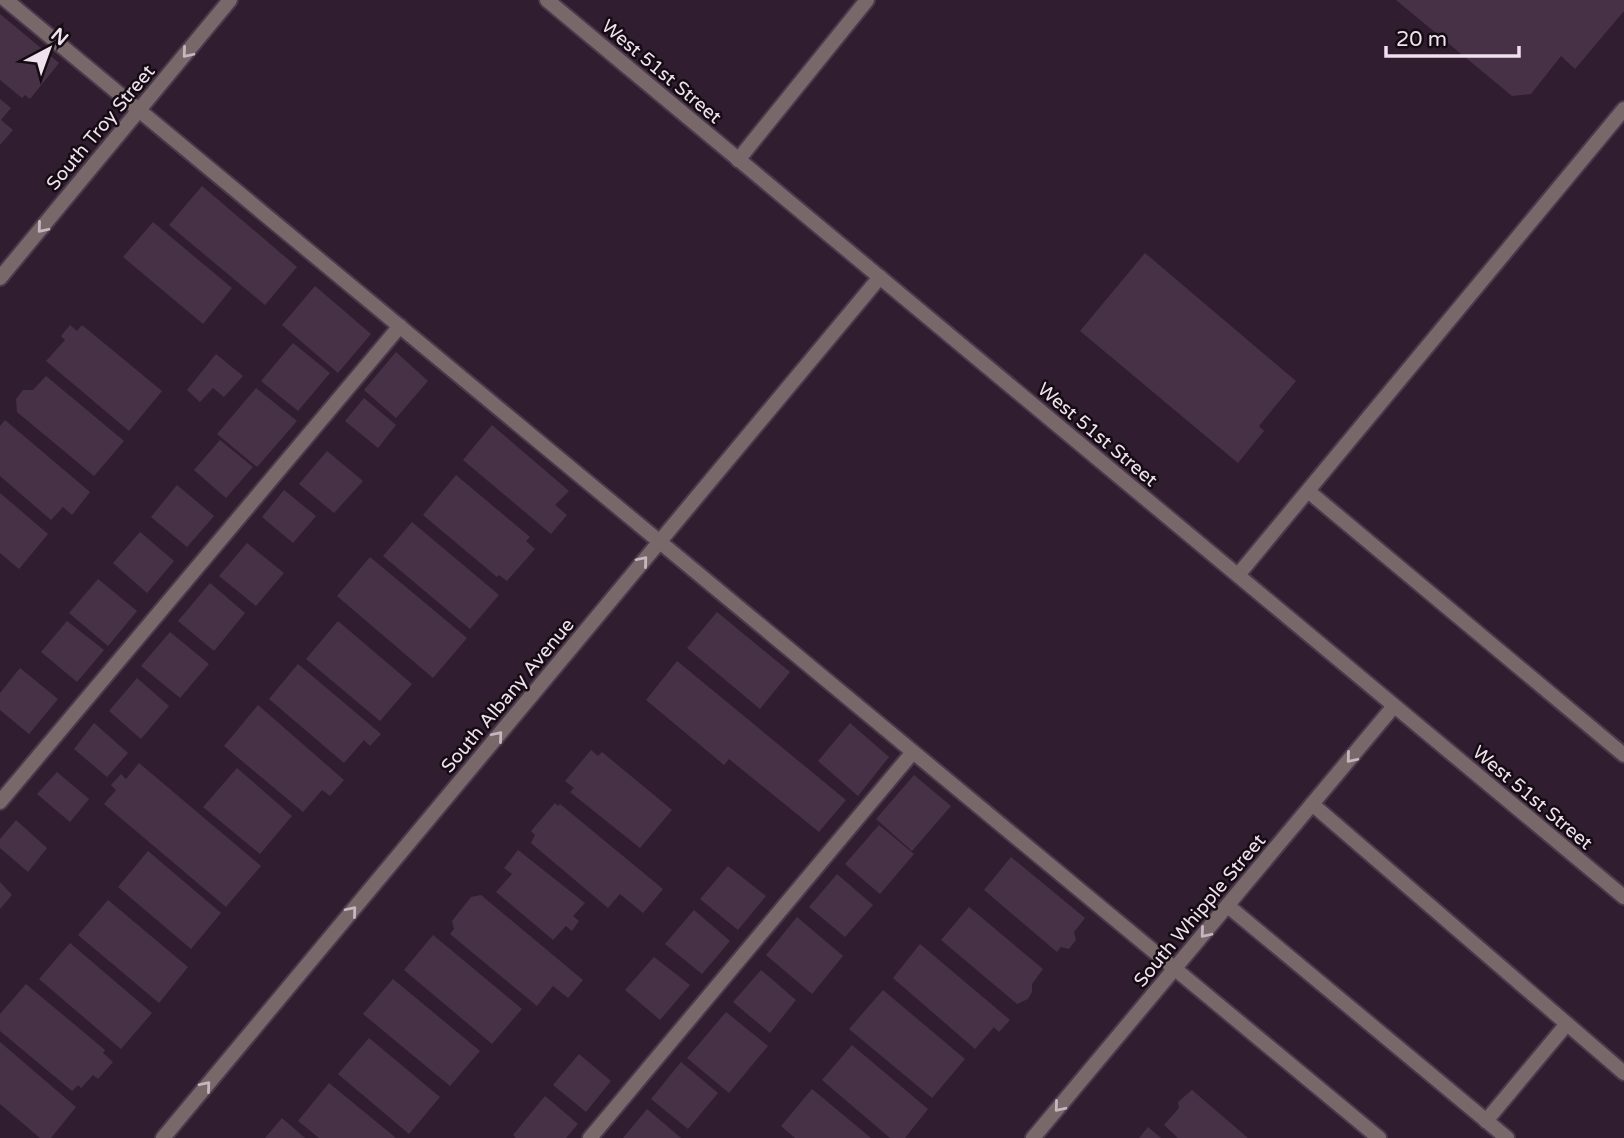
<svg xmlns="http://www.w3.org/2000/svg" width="1624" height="1138" font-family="'Varela Round',sans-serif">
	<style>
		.building { fill: #473146 }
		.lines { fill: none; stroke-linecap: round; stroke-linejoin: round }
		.service-casing { stroke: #4c384b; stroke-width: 18 }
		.minor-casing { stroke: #4c384b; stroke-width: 18 }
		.tertiary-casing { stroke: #4c384b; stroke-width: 18 }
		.service { stroke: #786869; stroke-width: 14 }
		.minor { stroke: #786869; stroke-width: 14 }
		.tertiary { stroke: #786869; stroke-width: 14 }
		.oneway { stroke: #c5b7bf }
		.labels { text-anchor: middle; stroke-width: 5; stroke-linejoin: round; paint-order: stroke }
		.street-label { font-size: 19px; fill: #efe1ee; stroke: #140b13 }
	</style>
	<rect width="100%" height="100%" fill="#311d30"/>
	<g class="building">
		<path d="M 1396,0 L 1624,0 L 1624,11 L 1575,69 L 1561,56 L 1531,94 L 1512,96 Z"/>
		<path d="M 0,14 L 59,63 L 30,99 L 25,95 L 22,98 L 0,80 Z"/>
		<path d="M 0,99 L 11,108 L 1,120 L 13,130 L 0,145 Z"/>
		<path d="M 202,186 L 297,267 L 265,305 L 169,225 Z"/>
		<path d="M 153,222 L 232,288 L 203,324 L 123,257 Z"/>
		<path d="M 1145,253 L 1296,381 L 1259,426 L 1264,431 L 1238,463 L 1080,331 Z"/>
		<path d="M 315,286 L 371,334 L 338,373 L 282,325 Z"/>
		<path d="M 70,325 L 77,331 L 82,325 L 162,391 L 129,431 L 46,361 L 65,340 L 61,336 Z"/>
		<path d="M 293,343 L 330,373 L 298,411 L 261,381 Z"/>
		<path d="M 396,352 L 428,381 L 396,418 L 364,390 Z"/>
		<path d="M 216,354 L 243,376 L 224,397 L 213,388 L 200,402 L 187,390 Z"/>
		<path d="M 46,376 L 124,441 L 94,476 L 17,412 L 16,399 L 23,390 L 33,390 Z"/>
		<path d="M 256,388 L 297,421 L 257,467 L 217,434 Z"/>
		<path d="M 364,398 L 396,425 L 378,448 L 345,421 Z"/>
		<path d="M 5,420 L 90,492 L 72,515 L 63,507 L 51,520 L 0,476 L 0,426 Z"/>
		<path d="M 492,425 L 569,491 L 555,505 L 567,515 L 551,534 L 463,460 Z"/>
		<path d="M 220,440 L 253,467 L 226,498 L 194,470 Z"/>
		<path d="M 327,451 L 363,481 L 334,513 L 299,484 Z"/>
		<path d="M 456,475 L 530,537 L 526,541 L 535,549 L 507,581 L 499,575 L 497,577 L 423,515 Z"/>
		<path d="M 177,485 L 214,516 L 187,547 L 151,517 Z"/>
		<path d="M 284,490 L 316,516 L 293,543 L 262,517 Z"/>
		<path d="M 0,493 L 48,534 L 19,569 L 0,553 Z"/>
		<path d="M 412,522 L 499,595 L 470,629 L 383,556 Z"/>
		<path d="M 140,532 L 174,561 L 147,593 L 113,563 Z"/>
		<path d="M 247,543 L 284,573 L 256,606 L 219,576 Z"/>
		<path d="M 370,557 L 467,638 L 433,678 L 337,596 Z"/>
		<path d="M 98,579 L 137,611 L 108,646 L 69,613 Z"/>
		<path d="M 210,583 L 245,613 L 214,651 L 178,621 Z"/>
		<path d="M 717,612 L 790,672 L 760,709 L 687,648 Z"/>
		<path d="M 67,621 L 104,650 L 77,682 L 41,652 Z"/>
		<path d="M 338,621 L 412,684 L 380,721 L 306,659 Z"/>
		<path d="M 170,632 L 209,664 L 180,698 L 141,666 Z"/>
		<path d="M 677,661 L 846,800 L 819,832 L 729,759 L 724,765 L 646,700 Z"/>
		<path d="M 298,664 L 381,734 L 370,746 L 364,740 L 344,763 L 269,699 Z"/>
		<path d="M 20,668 L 58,699 L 29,734 L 0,710 L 0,693 Z"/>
		<path d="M 137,678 L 169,706 L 141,739 L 109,711 Z"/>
		<path d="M 258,705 L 344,780 L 330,796 L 322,790 L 303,812 L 224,746 Z"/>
		<path d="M 94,723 L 128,753 L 107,777 L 74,749 Z"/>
		<path d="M 850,723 L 889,757 L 858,796 L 818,761 Z"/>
		<path d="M 591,750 L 598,756 L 602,752 L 672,810 L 640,848 L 570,792 L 574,788 L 565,781 Z"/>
		<path d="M 139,763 L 261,866 L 226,907 L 104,804 L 116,790 L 111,785 L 121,774 L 126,779 Z"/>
		<path d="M 237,768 L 292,816 L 260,854 L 203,807 Z"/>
		<path d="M 57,772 L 89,799 L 70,822 L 37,794 Z"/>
		<path d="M 914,775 L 951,806 L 912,851 L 876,819 Z"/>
		<path d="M 555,803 L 558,806 L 560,804 L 663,889 L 643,913 L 620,894 L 608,908 L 531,843 L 535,835 L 531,831 Z"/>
		<path d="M 16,820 L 47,848 L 28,872 L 0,848 L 0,839 Z"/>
		<path d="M 879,825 L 914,854 L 880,894 L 845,864 Z"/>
		<path d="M 518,850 L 585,903 L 573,916 L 579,921 L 572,931 L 566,926 L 553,940 L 496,892 L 512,874 L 504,868 Z"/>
		<path d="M 148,851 L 221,913 L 191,949 L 118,887 Z"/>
		<path d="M 1011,857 L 1085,918 L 1074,932 L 1076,940 L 1069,949 L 1061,947 L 1057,952 L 984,890 Z"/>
		<path d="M 728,866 L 766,896 L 738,930 L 700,899 Z"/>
		<path d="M 837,874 L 873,905 L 845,937 L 809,907 Z"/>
		<path d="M 0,882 L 12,895 L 0,909 Z"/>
		<path d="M 481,895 L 583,980 L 568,998 L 553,986 L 537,1006 L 450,934 L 454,929 L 452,921 L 471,897 Z"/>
		<path d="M 108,900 L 188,967 L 159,1003 L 78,935 Z"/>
		<path d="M 969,907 L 1043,969 L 1032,984 L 1032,992 L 1028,999 L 1017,1004 L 941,940 Z"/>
		<path d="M 694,910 L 730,941 L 702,974 L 665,944 Z"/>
		<path d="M 797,917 L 843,956 L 812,994 L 766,955 Z"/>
		<path d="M 433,935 L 522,1009 L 492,1044 L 404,970 Z"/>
		<path d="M 70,943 L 152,1013 L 121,1049 L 39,979 Z"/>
		<path d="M 920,944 L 1010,1020 L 999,1032 L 994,1027 L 975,1049 L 893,978 Z"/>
		<path d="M 654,957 L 690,985 L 660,1020 L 625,990 Z"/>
		<path d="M 761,970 L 796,1000 L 770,1033 L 733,1002 Z"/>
		<path d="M 393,979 L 480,1051 L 450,1086 L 363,1014 Z"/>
		<path d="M 26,984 L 105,1050 L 103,1053 L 113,1062 L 98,1079 L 93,1075 L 81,1088 L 78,1085 L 72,1091 L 0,1031 L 0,1014 Z"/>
		<path d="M 883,990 L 965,1059 L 932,1098 L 849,1029 Z"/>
		<path d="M 726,1012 L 768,1046 L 729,1093 L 687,1058 Z"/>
		<path d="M 369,1038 L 440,1097 L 409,1134 L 338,1074 Z"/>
		<path d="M 0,1042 L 76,1107 L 51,1138 L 40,1138 L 0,1104 Z"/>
		<path d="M 852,1045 L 928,1109 L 905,1138 L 890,1138 L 822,1080 Z"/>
		<path d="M 579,1054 L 611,1081 L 586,1112 L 553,1085 Z"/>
		<path d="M 681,1062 L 718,1093 L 688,1129 L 651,1099 Z"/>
		<path d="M 329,1083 L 396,1138 L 319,1138 L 298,1121 Z"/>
		<path d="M 812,1089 L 871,1138 L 795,1138 L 781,1126 Z"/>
		<path d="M 1192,1090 L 1248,1138 L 1178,1138 L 1164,1125 L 1179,1108 L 1178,1102 Z"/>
		<path d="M 545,1096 L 578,1124 L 566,1138 L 516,1138 L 513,1135 Z"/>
		<path d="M 647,1109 L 681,1138 L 623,1138 Z"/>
		<path d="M 282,1118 L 305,1138 L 265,1138 Z"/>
		<path d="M 1148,1127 L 1161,1138 L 1139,1138 Z"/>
	</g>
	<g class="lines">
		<g class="service-casing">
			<g id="service">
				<path d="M 6,0 L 1379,1138"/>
				<path d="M 738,160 L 867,0"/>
				<path d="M 1308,491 L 1624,755"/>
				<path d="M 1238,575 L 1624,109"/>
				<path d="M 0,802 L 400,326"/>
				<path d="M 1312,804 L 1624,1073"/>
				<path d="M 1228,906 L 1507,1138"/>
				<path d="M 1486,1121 L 1566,1025"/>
				<path d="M 590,1138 L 913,752"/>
			</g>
		</g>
		<g class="minor-casing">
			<g id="minor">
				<path d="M 0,278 L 230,0"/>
				<path d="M 163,1138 L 880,277"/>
				<path d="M 1033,1138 L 1394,706"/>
			</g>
		</g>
		<g class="tertiary-casing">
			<path id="tertiary" d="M 547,0 L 1624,897"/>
		</g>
		<use href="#service" class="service"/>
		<use href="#minor" class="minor"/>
		<use href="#tertiary" class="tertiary"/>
	</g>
	<defs><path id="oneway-chevron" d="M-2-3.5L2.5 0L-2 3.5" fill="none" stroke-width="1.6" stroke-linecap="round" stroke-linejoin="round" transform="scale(1.75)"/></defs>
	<g class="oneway">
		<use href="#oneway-chevron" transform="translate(187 53) rotate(130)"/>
		<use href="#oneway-chevron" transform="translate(42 228) rotate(130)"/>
		<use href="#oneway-chevron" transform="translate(643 561) rotate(-50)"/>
		<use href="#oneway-chevron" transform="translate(498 736) rotate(-50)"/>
		<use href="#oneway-chevron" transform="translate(1351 758) rotate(130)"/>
		<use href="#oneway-chevron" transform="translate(352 911) rotate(-50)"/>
		<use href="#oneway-chevron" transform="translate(1205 933) rotate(130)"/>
		<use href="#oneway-chevron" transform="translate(206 1086) rotate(-50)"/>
		<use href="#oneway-chevron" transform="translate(1059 1107) rotate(130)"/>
	</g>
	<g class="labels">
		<g class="street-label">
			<text transform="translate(662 71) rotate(40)" y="7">West 51st Street</text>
			<text transform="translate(100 127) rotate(-50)" y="7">South Troy Street</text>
			<text transform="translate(1098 434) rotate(40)" y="7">West 51st Street</text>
			<text transform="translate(507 695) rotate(-50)" y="7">South Albany Avenue</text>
			<text transform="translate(1533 797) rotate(40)" y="7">West 51st Street</text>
			<text transform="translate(1199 910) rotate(-50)" y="7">South Whipple Street</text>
		</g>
	</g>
	<g transform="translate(49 49) rotate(41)" stroke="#140b13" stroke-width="5" paint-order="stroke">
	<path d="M0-5L12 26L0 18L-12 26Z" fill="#efe1ee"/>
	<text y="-10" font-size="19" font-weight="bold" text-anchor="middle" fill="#efe1ee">N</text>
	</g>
	<path d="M1386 46v10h133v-10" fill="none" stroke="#efe1ee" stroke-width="3.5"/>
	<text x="1396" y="46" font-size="21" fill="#efe1ee" stroke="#140b13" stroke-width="5" paint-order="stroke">20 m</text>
</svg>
